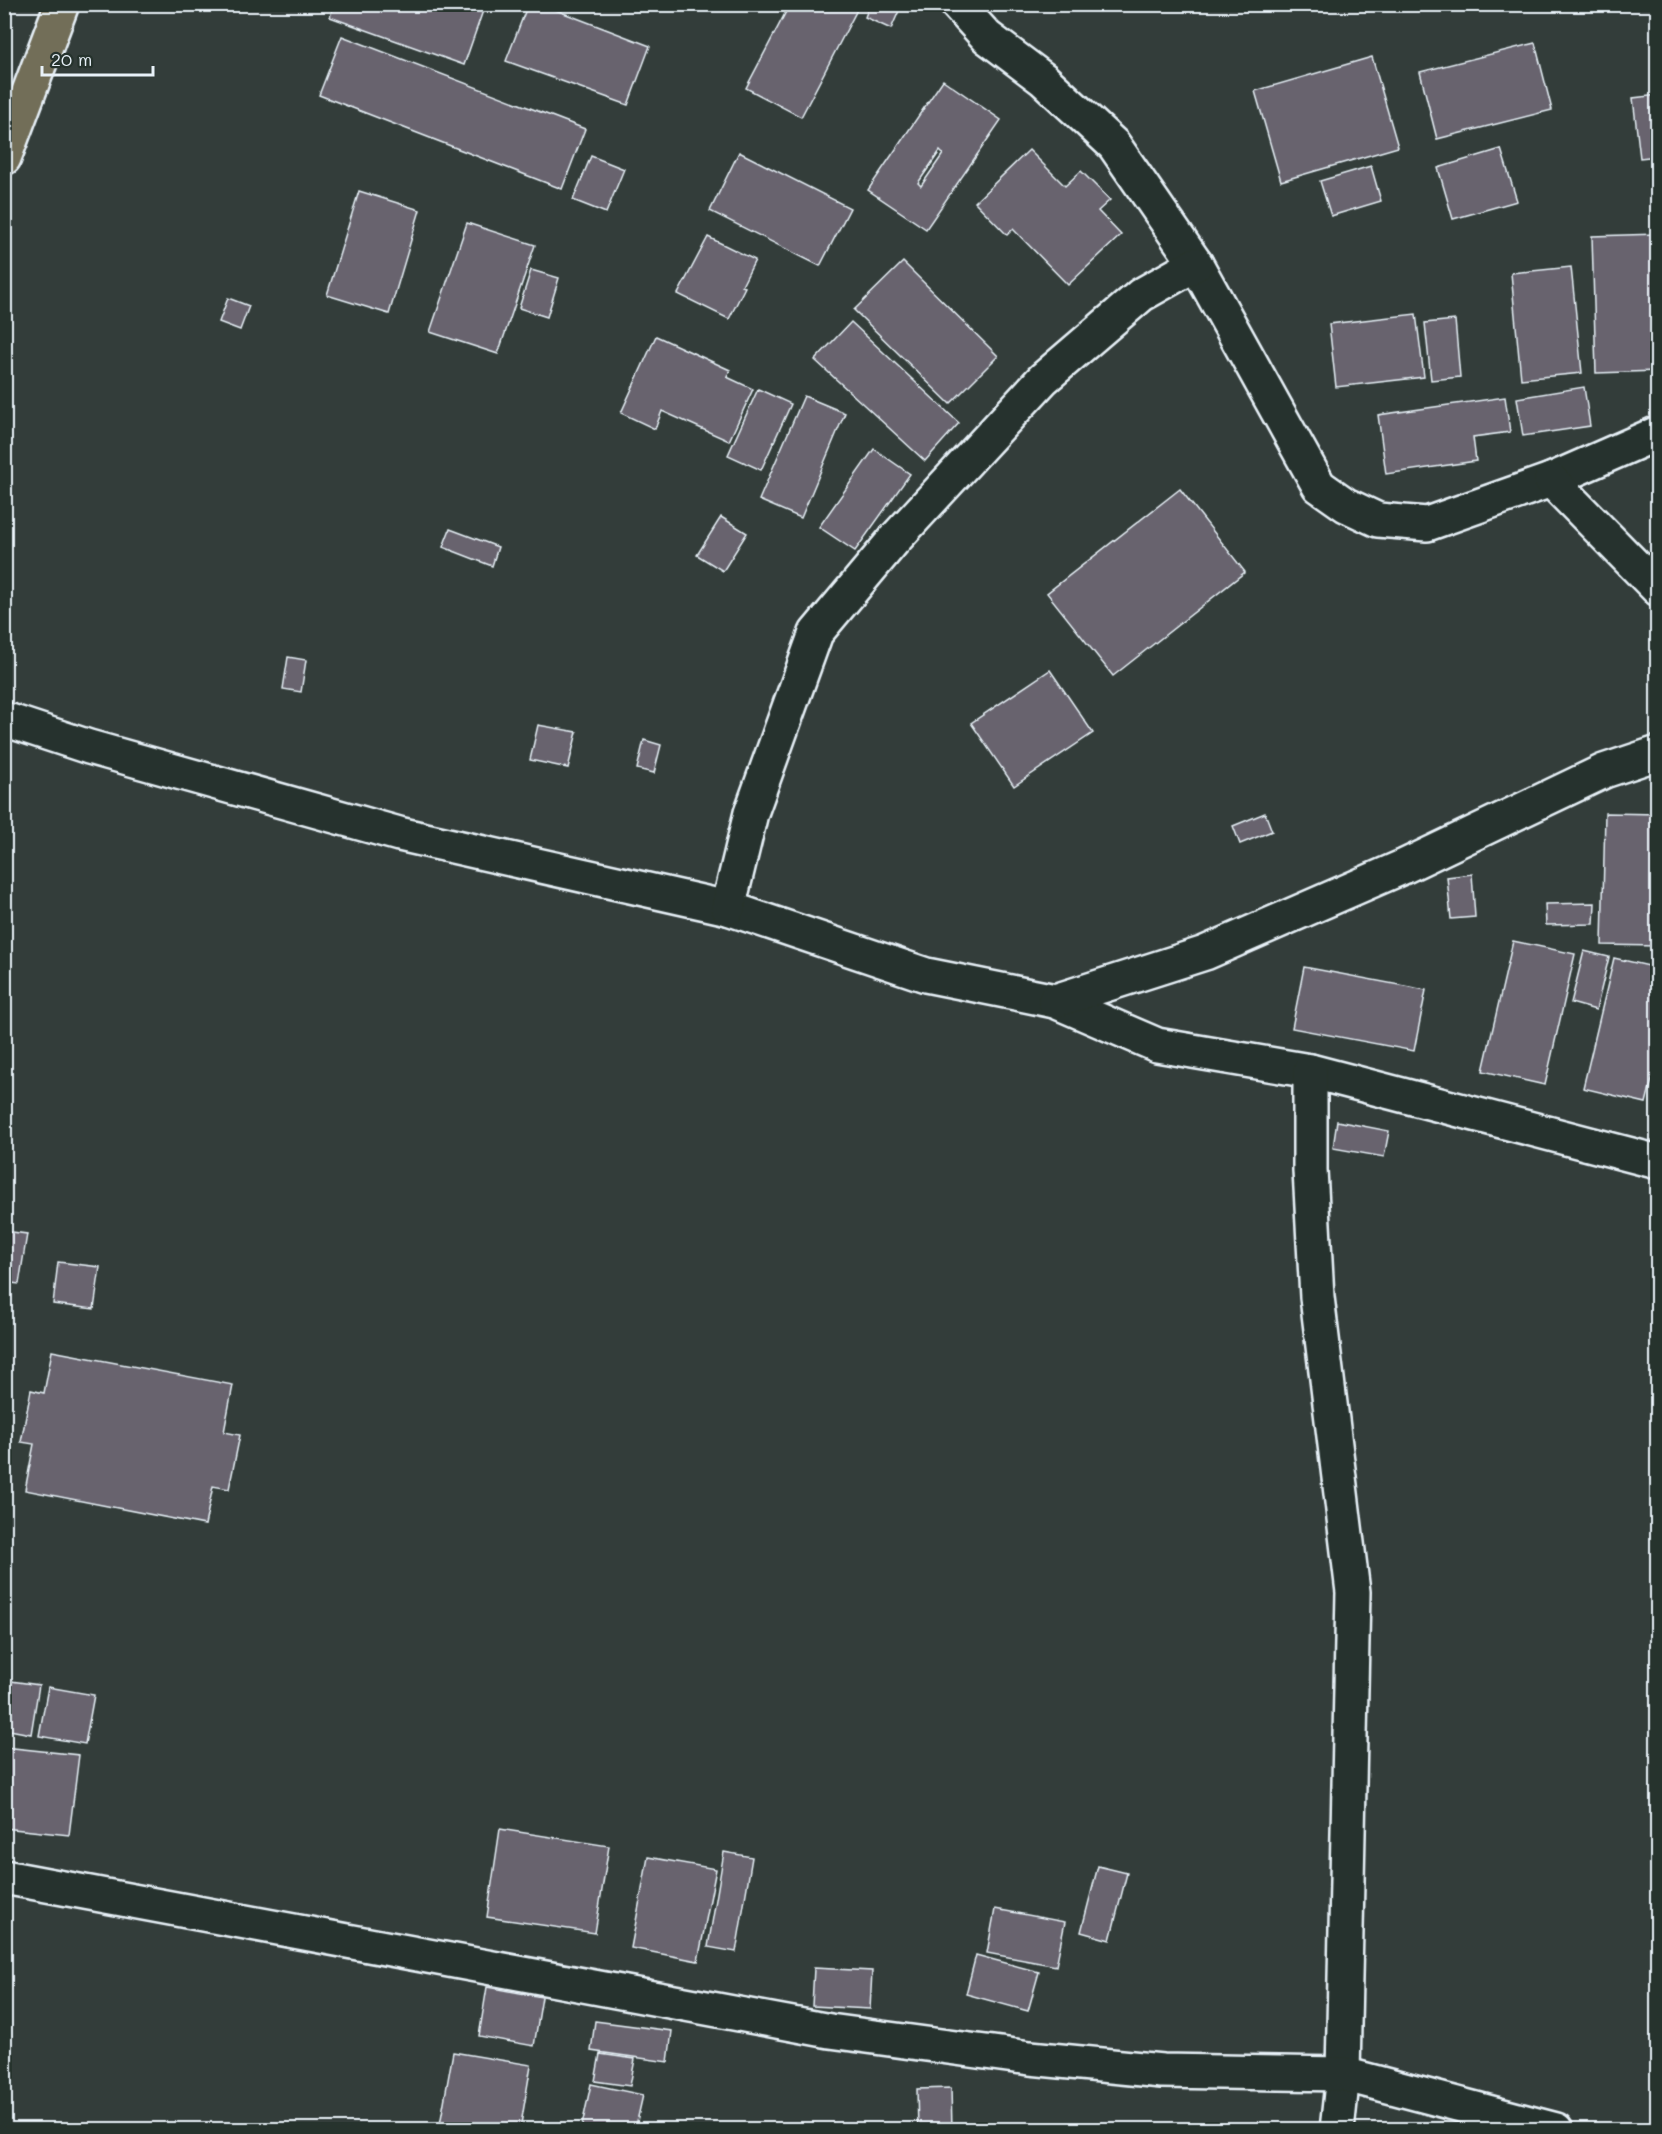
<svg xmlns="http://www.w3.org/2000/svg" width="1662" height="2134" font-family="Mali,sans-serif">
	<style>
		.building { fill: #67646e; stroke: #e8f1f8; stroke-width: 1.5; fill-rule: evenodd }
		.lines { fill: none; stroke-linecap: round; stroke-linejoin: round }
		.minor-casing { stroke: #e8f1f8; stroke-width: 38 }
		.primary-casing { stroke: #e8f1f8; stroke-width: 38 }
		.minor { stroke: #26332d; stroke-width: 33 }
		.primary { stroke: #726e59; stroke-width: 33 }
	</style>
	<rect width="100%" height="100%" fill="#333d3a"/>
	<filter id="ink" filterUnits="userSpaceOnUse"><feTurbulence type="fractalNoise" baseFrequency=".0167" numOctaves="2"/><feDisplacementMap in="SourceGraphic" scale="12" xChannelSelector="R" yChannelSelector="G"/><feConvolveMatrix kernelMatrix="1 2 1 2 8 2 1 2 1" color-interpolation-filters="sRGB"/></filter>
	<g filter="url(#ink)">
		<g class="building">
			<path d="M 334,4 L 483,4 L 485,5 L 464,65 L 330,17 Z"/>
			<path d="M 528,4 L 540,4 L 650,46 L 628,105 L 506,61 Z"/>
			<path d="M 790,4 L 860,4 L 801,117 L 746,88 Z"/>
			<path d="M 870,4 L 902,4 L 891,29 L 865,17 Z"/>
			<path d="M 342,36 L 585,129 L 562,189 L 319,95 Z"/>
			<path d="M 1535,43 L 1552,110 L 1437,139 L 1420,72 Z"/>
			<path d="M 1372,57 L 1398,147 L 1281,181 L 1255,91 Z"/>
			<path d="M 943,80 L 1001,120 L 926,229 L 868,190 ZM 940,151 L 943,154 L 921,186 L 918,183 Z"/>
			<path d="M 1658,95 L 1658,156 L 1640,158 L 1633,98 Z"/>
			<path d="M 1501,149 L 1517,201 L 1453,219 L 1438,168 Z"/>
			<path d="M 1029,150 L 1065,186 L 1081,171 L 1110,200 L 1098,211 L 1121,235 L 1068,285 L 1013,229 L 1007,235 L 975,202 Z"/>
			<path d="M 739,152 L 850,208 L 820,266 L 710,211 Z"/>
			<path d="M 591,156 L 624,169 L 606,213 L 573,200 Z"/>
			<path d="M 1371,166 L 1381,201 L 1331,216 L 1320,181 Z"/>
			<path d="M 359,191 L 420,210 L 389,314 L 327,295 Z"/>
			<path d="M 467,223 L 535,245 L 498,354 L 430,332 Z"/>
			<path d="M 1658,234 L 1658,371 L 1596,373 L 1592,236 Z"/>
			<path d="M 708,237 L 755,260 L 742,286 L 745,287 L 729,319 L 678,294 Z"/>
			<path d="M 903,262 L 998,356 L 950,404 L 854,310 Z"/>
			<path d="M 1571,267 L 1582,373 L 1521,379 L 1511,273 Z"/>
			<path d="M 531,270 L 559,278 L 547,317 L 519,308 Z"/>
			<path d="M 228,298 L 249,306 L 240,330 L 219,322 Z"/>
			<path d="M 1416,314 L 1424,377 L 1336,387 L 1329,324 Z"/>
			<path d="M 1455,320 L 1460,377 L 1431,380 L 1425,323 Z"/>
			<path d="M 851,322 L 959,423 L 925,461 L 815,360 Z"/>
			<path d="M 656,336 L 730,370 L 727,377 L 753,389 L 729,441 L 662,411 L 655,429 L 621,413 Z"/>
			<path d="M 1584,387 L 1590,426 L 1523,436 L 1517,398 Z"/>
			<path d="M 758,389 L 791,404 L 761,470 L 728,455 Z"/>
			<path d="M 804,396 L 845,413 L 801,518 L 759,500 Z"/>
			<path d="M 1505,397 L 1510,432 L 1473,437 L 1476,461 L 1386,474 L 1378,415 Z"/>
			<path d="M 874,449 L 910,474 L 855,551 L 819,527 Z"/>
			<path d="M 1180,489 L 1245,572 L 1113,676 L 1047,593 Z"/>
			<path d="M 721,517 L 747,533 L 723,571 L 697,555 Z"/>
			<path d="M 450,529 L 498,547 L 492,566 L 443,547 Z"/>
			<path d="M 288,657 L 306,660 L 301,692 L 283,689 Z"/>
			<path d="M 1050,670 L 1093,733 L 1014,786 L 971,723 Z"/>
			<path d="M 538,725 L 577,732 L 568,768 L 530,760 Z"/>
			<path d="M 644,740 L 661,745 L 654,773 L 637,769 Z"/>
			<path d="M 1265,813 L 1272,831 L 1240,844 L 1233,826 Z"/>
			<path d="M 1605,813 L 1658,814 L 1658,946 L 1602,945 Z"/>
			<path d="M 1472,874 L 1475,917 L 1451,919 L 1447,877 Z"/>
			<path d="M 1595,903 L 1594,924 L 1546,925 L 1545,904 Z"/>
			<path d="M 1513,941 L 1575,954 L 1545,1085 L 1483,1071 Z"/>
			<path d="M 1584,951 L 1609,957 L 1596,1010 L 1571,1003 Z"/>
			<path d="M 1614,958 L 1658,968 L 1658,1056 L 1646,1103 L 1583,1088 Z"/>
			<path d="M 1304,967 L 1426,990 L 1414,1051 L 1292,1028 Z"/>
			<path d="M 1337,1121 L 1389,1131 L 1384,1157 L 1333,1148 Z"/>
			<path d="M 4,1231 L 27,1234 L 19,1284 L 4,1282 Z"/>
			<path d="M 58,1262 L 100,1267 L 94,1309 L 53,1304 Z"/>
			<path d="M 52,1351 L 233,1385 L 224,1432 L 240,1435 L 229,1489 L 213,1486 L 205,1525 L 25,1490 L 34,1444 L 21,1442 L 31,1390 L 44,1393 Z"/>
			<path d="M 4,1680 L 39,1685 L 31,1734 L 4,1729 Z"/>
			<path d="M 48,1687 L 94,1695 L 85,1744 L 39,1736 Z"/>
			<path d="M 4,1747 L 79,1755 L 69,1835 L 4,1828 Z"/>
			<path d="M 500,1829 L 609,1846 L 595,1933 L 487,1917 Z"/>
			<path d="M 724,1852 L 752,1857 L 736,1952 L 708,1947 Z"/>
			<path d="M 648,1857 L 716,1869 L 698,1961 L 631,1948 Z"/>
			<path d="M 1098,1866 L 1127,1873 L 1110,1940 L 1081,1932 Z"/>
			<path d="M 995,1909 L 1065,1922 L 1056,1966 L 987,1953 Z"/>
			<path d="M 976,1955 L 1039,1972 L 1028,2011 L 966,1994 Z"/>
			<path d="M 814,1968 L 872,1971 L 870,2009 L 812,2006 Z"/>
			<path d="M 487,1987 L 542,1997 L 534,2046 L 479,2036 Z"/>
			<path d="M 595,2021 L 672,2031 L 668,2062 L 591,2051 Z"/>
			<path d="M 453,2052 L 531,2065 L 520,2130 L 439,2130 Z"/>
			<path d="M 600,2054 L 635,2059 L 630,2086 L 595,2081 Z"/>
			<path d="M 591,2084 L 643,2095 L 635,2130 L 581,2130 Z"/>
			<path d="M 951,2088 L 952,2130 L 918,2130 L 917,2089 Z"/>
		</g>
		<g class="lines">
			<g class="minor-casing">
				<g id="minor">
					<path d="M 957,4 L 987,37 L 1043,79 L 1114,145 L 1196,264 L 1319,486 L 1346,505 L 1378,520 L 1427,524 L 1551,480 L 1658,433"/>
					<path d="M 1551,480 L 1658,589"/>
					<path d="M 4,719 L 89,747 L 399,834 L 728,908 L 926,975 L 1055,1001 L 1157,1045 L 1310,1071 L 1658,1162"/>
					<path d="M 728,908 L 751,813 L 816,633 L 894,540 L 1043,379 L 1141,295 L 1196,264"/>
					<path d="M 1055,1001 L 1205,953 L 1405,866 L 1604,771 L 1658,753"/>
					<path d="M 1310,1071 L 1310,1170 L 1317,1297 L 1353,1592 L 1343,2074 L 1337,2130"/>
					<path d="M 4,1877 L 830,2031 L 1030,2058 L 1162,2071 L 1343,2074 L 1556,2130"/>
				</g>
			</g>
			<g class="primary-casing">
				<path id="primary" d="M 4,158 L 62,4"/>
			</g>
			<use href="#minor" class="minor"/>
			<use href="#primary" class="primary"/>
		</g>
	</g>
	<rect width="1662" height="2134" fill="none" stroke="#26332d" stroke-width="24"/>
	<rect x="12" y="12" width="1638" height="2110" fill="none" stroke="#e8f1f8" stroke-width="2" filter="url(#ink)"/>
	<path d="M42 66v9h111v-9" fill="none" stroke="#e8f1f8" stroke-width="3"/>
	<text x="51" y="66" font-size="18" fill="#e8f1f8" stroke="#26332d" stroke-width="4.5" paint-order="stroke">20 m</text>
</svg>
